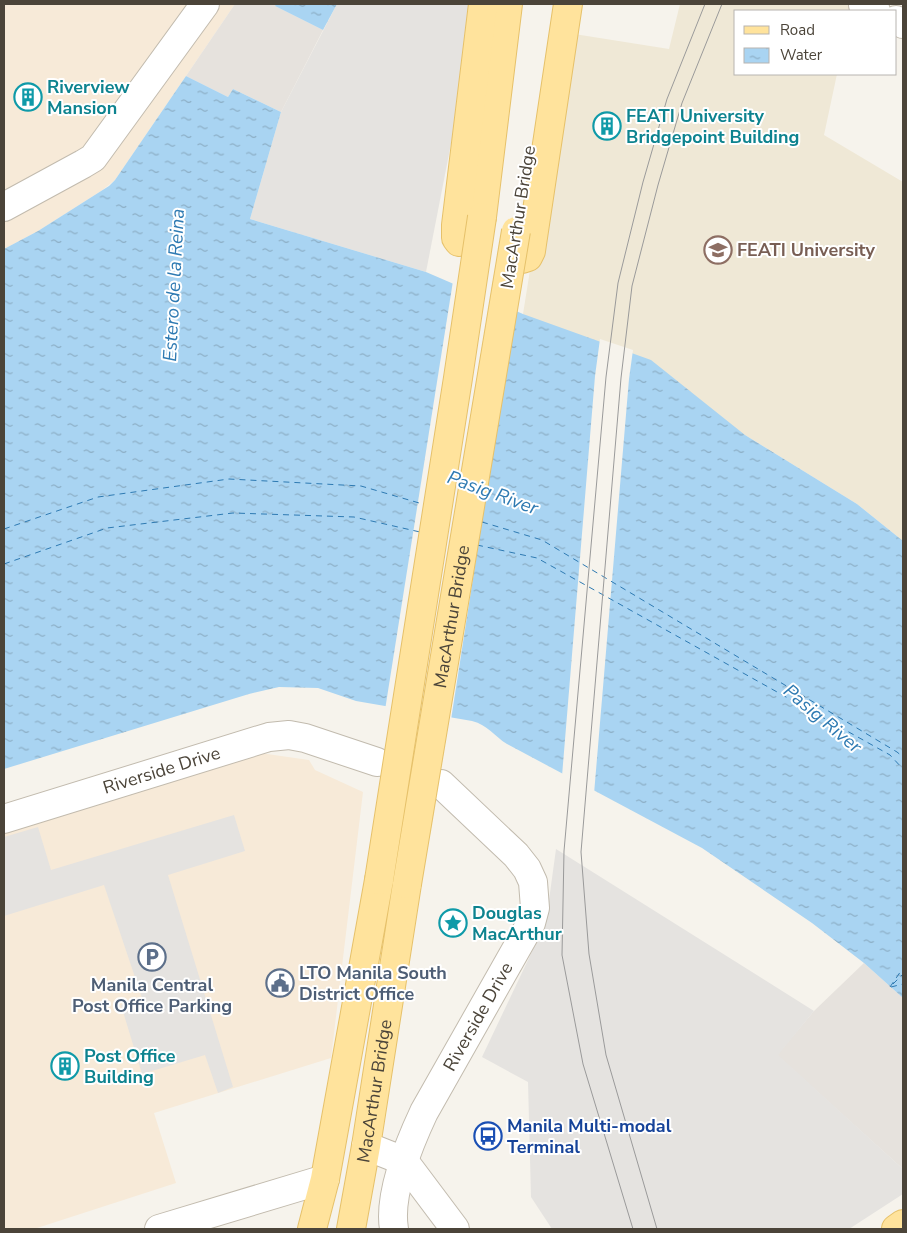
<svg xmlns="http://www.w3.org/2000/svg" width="907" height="1233" font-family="'Nunito Sans',sans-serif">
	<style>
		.commercial { fill: #f7ead8 }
		.industrial { fill: #e6e2dd }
		.education { fill: #efe8d6 }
		.parking { fill: #e5e3e0 }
		.water { fill: url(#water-ripples) }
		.pier { fill: #f6f3ec }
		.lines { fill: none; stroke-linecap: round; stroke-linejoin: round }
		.ferry { stroke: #2e7ab2; stroke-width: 1; stroke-dasharray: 6 5; stroke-linecap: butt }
		.major-tunnel { stroke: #d4d0c8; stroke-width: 28; stroke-dasharray: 28 14; stroke-linecap: butt }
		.minor-casing { stroke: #c2bbae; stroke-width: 30 }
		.major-casing { stroke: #e6c16a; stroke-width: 30 }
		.minor { stroke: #fff; stroke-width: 28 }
		.major { stroke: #ffe39c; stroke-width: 28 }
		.tram { stroke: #9a9a9a; stroke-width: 1 }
		.major-bridge-casing { stroke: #e6c16a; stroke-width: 30; stroke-linecap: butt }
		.major-bridge { stroke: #ffe39c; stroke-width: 28 }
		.labels { text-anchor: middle; stroke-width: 4; stroke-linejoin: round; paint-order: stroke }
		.culture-label { font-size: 18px; font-weight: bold; fill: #0d838f; stroke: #fff; text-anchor: start }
		.street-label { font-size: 18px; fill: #4b4439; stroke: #fff }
		.education-label { font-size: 18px; font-weight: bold; fill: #785e54; stroke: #fff; text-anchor: start }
		.service-label { font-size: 18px; font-weight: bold; fill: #4e5e75; stroke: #fff; text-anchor: start }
		.transit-label { font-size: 18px; font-weight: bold; fill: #164399; stroke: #fff; text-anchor: start }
		.water-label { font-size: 19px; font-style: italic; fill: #2e7ab2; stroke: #fff }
	</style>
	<defs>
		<pattern id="water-ripples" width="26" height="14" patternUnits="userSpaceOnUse" patternTransform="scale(1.25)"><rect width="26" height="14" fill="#a9d4f2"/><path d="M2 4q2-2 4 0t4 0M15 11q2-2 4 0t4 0" fill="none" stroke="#8caec5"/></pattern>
	</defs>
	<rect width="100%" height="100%" fill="#f6f3ec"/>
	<g class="commercial">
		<path d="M 4,4 L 235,4 L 115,180 L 101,191 L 38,231 L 4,249 Z"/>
		<path d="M 260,753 L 309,760 L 315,770 L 363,792 L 331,1058 L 154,1113 L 176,1183 L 34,1229 L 4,1229 L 4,828 Z"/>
	</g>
	<g class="industrial">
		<path d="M 235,4 L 276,4 L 275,6 L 323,30 L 281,112 L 233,89 L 228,97 L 186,76 Z"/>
		<path d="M 864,963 L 903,998 L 903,1169 L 777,1055 L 814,1011 Z"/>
	</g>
	<path class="education" d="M 680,4 L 852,4 L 850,11 L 736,11 L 736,74 L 837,74 L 824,135 L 903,182 L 903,541 L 857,504 L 745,435 L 523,314 L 568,33 L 669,49 Z"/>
	<g class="parking">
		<path d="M 337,4 L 475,4 L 464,77 L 426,272 L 250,219 L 281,112 Z"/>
		<path d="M 234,815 L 245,851 L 168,875 L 233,1087 L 218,1093 L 205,1055 L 142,1074 L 121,1005 L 142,998 L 104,885 L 4,916 L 4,837 L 38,827 L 51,870 Z"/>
		<path d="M 556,849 L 814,1011 L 778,1055 L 903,1169 L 903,1194 L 849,1229 L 552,1229 L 531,1197 L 528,1082 L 482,1057 L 546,922 Z"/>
	</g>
	<g class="water">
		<path d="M 276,4 L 337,4 L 323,30 L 275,6 Z"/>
		<path d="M 186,76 L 228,97 L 233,89 L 281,112 L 250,219 L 426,272 L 523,314 L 651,360 L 745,435 L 857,504 L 903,541 L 903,998 L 864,963 L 812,923 L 702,848 L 507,744 C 494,736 488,725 472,721 L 356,701 L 318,688 L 279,687 L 249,694 L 4,769 L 4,249 L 38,231 L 109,186 L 115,180 Z"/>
	</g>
	<g class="pier">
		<path d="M 453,281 L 515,307 L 451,720 L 385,710 Z"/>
		<path d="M 600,339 L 633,350 L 629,379 L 594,794 L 562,776 L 595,376 Z"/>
	</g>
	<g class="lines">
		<g class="ferry">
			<path d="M 482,522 L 542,540 L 897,752 L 903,757"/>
			<path d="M 4,529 L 98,497 L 229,479 L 361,486 L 426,505"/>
			<path d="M 477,545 L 537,558 L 890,755 L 903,769"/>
			<path d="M 4,564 L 107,528 L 233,513 L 354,517 L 420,532"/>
			<path d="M 893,984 L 903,974"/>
			<path d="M 890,987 L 903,968"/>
			<path d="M 891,987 L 903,984"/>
		</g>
		<path class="major-tunnel" d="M 459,242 L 522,259"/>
		<g class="minor-casing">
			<g id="minor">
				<path d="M 863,5 L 876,11"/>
				<path d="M 896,20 L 903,24"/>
				<path d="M 4,207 L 83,164 L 93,158 L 205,4"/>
				<path id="s1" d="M 4,819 L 269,737 L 289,735 L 305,738 L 377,762"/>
				<path d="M 366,1146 L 404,1161 L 455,1229"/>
				<path d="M 159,1229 L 325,1179"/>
				<path id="s2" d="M 394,1229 C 388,1194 409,1144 424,1112 L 531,923 L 535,908 L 533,882 L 527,869 L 516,855 L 441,784"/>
			</g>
		</g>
		<g class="major-casing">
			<g id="major">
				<path d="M 482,217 L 508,4"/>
				<path d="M 459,242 L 456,238 L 456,225 L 483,4"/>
				<path d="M 522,259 L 528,257 L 531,251 L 532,244 L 568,4"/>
				<path d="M 312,1229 L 325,1179 L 379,880"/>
				<path id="s3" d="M 351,1229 L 366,1146 L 407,884"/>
				<path d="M 896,1229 L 903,1224"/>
			</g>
		</g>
		<use href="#minor" class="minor"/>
		<use href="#major" class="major"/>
		<g class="tram">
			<path d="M 633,1229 L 583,1064 L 562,955 L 564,851 L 606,377 L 618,283 L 643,182 L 667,99 L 705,4"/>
			<path d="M 657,1229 L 606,1055 L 589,954 L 581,852 L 621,378 L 632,286 L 658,185 L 682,103 L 722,4"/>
		</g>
		<g class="major-bridge-casing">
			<g id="major-bridge">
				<path d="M 379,880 L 458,378 L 482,217"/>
				<path id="s4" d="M 407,884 L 516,231"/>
			</g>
		</g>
		<use href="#major-bridge" class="major-bridge"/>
	</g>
	<defs>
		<g id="building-ring" transform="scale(1.4375)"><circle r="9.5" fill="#fff" stroke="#0f9aa8" stroke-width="1.5"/><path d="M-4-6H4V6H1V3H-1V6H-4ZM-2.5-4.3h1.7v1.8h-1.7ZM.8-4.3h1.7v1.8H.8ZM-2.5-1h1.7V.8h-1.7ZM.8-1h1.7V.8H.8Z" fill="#0f9aa8"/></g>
		<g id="university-ring" transform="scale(1.4375)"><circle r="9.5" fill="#fff" stroke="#8d6e63" stroke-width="1.5"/><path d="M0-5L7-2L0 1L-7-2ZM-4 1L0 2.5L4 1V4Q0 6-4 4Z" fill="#8d6e63"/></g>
		<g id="sight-ring" transform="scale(1.4375)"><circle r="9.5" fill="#fff" stroke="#0f9aa8" stroke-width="1.5"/><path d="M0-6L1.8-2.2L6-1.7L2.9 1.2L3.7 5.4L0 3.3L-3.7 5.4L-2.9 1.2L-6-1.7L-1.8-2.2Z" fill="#0f9aa8"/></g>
		<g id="parking-ring" transform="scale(1.4375)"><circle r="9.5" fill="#fff" stroke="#5c6f8a" stroke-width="1.5"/><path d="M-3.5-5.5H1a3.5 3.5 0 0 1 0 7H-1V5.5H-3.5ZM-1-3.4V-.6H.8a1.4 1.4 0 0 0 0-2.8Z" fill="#5c6f8a"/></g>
		<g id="civic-ring" transform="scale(1.4375)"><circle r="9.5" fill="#fff" stroke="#5c6f8a" stroke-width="1.5"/><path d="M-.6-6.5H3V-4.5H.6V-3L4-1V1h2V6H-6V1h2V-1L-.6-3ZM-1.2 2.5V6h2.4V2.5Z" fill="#5c6f8a"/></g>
		<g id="bus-ring" transform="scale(1.4375)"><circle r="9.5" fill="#fff" stroke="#1a4fb4" stroke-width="1.5"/><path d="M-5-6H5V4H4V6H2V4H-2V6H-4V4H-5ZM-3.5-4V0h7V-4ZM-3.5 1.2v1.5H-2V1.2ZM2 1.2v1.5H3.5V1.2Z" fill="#1a4fb4"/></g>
	</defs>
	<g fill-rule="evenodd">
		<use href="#building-ring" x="28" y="97"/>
		<use href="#building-ring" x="607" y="126"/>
		<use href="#university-ring" x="718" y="250"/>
		<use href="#sight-ring" x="453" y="923"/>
		<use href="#parking-ring" x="152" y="957"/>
		<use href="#civic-ring" x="280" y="983"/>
		<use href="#building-ring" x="65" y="1066"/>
		<use href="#bus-ring" x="488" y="1136"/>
	</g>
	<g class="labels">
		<g class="culture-label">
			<text x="47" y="93">Riverview<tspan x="47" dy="21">Mansion</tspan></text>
			<text x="626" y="122">FEATI University<tspan x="626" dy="21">Bridgepoint Building</tspan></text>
			<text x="472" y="919">Douglas<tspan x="472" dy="21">MacArthur</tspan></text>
			<text x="84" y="1062">Post Office<tspan x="84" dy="21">Building</tspan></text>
		</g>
		<g class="street-label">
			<text transform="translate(518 217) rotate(-81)" y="6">MacArthur Bridge</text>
			<text dy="6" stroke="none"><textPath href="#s4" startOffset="271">MacArthur Bridge</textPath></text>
			<text dy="6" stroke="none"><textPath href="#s1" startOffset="165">Riverside Drive</textPath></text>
			<text dy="6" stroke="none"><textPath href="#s2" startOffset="232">Riverside Drive</textPath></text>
			<text dy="6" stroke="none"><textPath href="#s3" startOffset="140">MacArthur Bridge</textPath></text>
		</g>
		<g class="education-label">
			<text x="737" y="256">FEATI University</text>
		</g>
		<g class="service-label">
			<text x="299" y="979">LTO Manila South<tspan x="299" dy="21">District Office</tspan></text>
			<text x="152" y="991" text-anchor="middle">Manila Central<tspan x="152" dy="21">Post Office Parking</tspan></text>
		</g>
		<g class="transit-label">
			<text x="507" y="1132">Manila Multi-modal<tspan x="507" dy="21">Terminal</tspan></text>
		</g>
		<g class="water-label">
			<text transform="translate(173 285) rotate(-87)" y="7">Estero de la Reina</text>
			<text transform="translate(493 492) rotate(20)" y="7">Pasig River</text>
			<text transform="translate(823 718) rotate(40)" y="7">Pasig River</text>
		</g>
	</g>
	<rect width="907" height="1233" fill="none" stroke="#4b4439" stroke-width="10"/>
	<rect x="734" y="10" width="162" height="65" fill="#ffffff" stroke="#b7b4b0"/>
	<rect x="744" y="26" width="25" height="8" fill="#ffe39c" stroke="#b7b4b0"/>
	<text x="780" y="35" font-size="15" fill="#4b4439">Road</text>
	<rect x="744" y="48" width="25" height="15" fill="url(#water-ripples)" stroke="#b7b4b0"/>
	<text x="780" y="60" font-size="15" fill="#4b4439">Water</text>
</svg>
